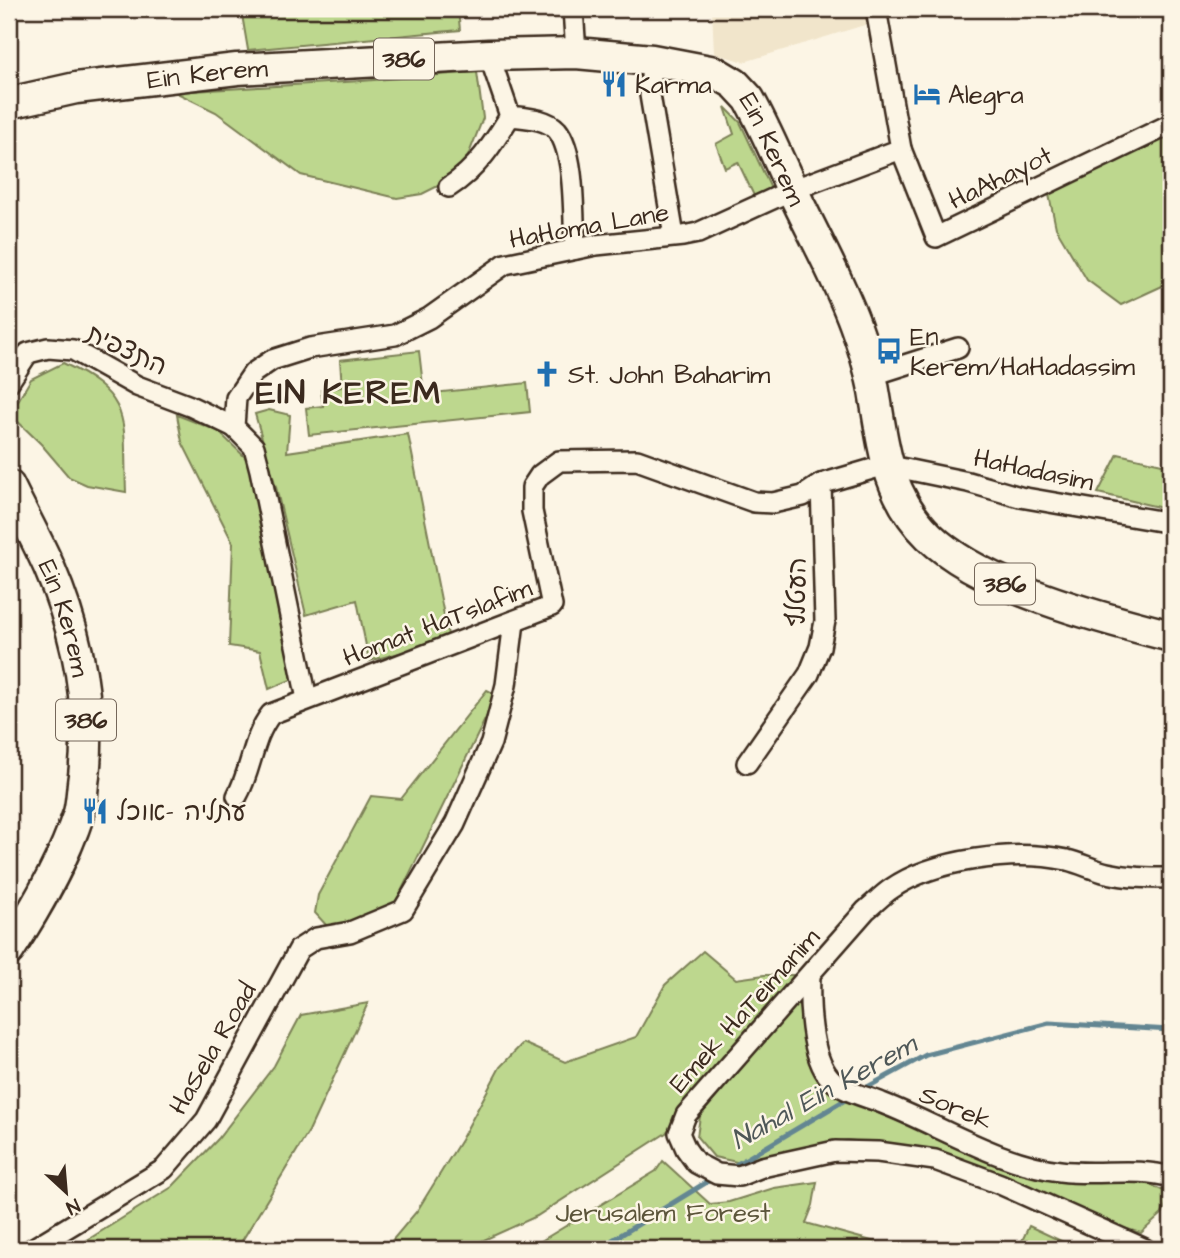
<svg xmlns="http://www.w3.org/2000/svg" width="1180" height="1258" font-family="'Architects Daughter','Playpen Sans Hebrew',sans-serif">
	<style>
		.built { fill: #f1e5cb }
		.green { fill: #bdd78e; stroke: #7c8056; stroke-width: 2 }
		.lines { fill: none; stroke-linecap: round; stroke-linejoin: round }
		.stream { stroke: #638692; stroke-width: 5 }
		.minor-casing { stroke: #3b2a1e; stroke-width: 24 }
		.primary-casing { stroke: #3b2a1e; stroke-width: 35 }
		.minor { stroke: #fcf5e5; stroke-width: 19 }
		.primary { stroke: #fcf5e5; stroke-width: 30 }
		.labels { text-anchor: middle; stroke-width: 5; stroke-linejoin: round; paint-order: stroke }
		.shield { fill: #fcf5e5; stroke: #75675a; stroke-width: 2 }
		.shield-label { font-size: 24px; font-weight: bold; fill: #3b2a1e }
		.street-label { font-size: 26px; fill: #3b2a1e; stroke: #fcf5e5 }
		.poi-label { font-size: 26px; fill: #3b2a1e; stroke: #fcf5e5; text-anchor: start }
		.park-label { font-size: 26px; fill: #5c553a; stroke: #fcf5e5 }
		.water-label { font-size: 28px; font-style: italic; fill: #4f5858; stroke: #fcf5e5 }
		.district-label { font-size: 33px; font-weight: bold; letter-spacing: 2px; fill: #3b2a1e; stroke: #fcf5e5 }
	</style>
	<rect width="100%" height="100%" fill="#fcf5e5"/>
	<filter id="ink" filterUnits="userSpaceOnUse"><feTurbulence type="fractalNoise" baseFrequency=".0143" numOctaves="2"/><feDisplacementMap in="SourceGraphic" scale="14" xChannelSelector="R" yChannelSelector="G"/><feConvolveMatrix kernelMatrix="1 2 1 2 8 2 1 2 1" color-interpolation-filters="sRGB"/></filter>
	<g filter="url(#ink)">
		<path class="built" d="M 712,9 L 867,9 L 871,23 L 744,62 L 714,53 Z"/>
		<g class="green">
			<path d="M 241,9 L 458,9 L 460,30 L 248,50 Z"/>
			<path d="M 477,72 L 483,118 L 468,156 L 446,182 L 422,194 L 397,198 L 301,175 L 216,112 L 175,92 L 361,81 Z"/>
			<path d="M 725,107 L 740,122 L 774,195 L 756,200 L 738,162 L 725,168 L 716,144 L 734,134 Z"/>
			<path d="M 1171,134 L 1171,282 L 1121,305 L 1087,280 L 1056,228 L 1048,190 Z"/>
			<path d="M 419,351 L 424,394 L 527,383 L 530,412 L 309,435 L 306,408 L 323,406 L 321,390 L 342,387 L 340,360 Z"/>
			<path d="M 63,363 C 135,397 123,422 126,492 L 87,485 L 69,477 L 41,444 L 10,414 L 31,379 Z"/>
			<path d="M 269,410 L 290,415 L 287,452 L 408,434 L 449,640 L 369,661 L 357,600 L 306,615 L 276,487 L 255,414 Z"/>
			<path d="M 177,415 L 218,431 L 249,461 L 293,679 L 269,689 L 260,651 L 229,646 L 233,543 L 182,442 Z"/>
			<path d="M 1118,454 L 1171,466 L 1171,510 L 1098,493 Z"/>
			<path d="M 487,690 L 497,695 L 393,908 L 355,925 L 327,926 L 315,913 L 318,895 L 371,796 L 401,799 Z"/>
			<path d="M 703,951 L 736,979 L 764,975 L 797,975 L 773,1001 L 666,1133 L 537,1216 L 464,1249 L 385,1249 L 417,1211 L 461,1140 L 500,1067 L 523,1043 L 565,1062 L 636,1037 L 665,985 Z"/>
			<path d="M 798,1001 L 804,1030 L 823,1080 L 845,1100 L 1030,1173 L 1148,1184 L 1171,1194 L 1162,1214 L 1141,1233 L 1113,1225 L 919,1149 L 847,1140 L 741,1163 L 714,1157 L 697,1137 L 700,1116 Z"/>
			<path d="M 368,1003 L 309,1131 L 237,1249 L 73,1249 L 172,1187 L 218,1139 L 274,1066 L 301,1015 Z"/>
			<path d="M 663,1161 L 710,1204 L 729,1202 L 774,1188 L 817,1182 L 813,1205 L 806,1223 L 901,1249 L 528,1249 L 656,1171 Z"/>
			<path d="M 1029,1226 L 1078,1249 L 1018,1249 Z"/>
		</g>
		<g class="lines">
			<g class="stream">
				<path d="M 862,1090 L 926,1055 L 1049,1023 L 1171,1030"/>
				<path d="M 729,1169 L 850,1097"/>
				<path d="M 598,1249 L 715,1177"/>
			</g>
			<g class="minor-casing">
				<g id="minor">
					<path d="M 573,9 L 576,53"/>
					<path d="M 489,55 L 510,116 C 525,118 546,118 557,130 C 576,153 573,218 575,249"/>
					<path d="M 652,60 L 650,95 L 674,236"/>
					<path d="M 901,149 L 936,237 L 1171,124"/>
					<path d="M 449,187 C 477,169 493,144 510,116"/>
					<path d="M 870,376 L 958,348"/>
					<path d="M 9,382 L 28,353 L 48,348 L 73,350 L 137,386 L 190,406 L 234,427"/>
					<path d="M 307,699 L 260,470 L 254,447 L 234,427 L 236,398 L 253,373 L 272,360 L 310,348 L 395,335 L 429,318 L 505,264 L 596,245 L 683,236 L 698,233 L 792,190 L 901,149 L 876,9"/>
					<path d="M 747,763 L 809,674 L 820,647 L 825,621 L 821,484"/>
					<path d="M 237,796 C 252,769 252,738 271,714 L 552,606 L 532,511 L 532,487 L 540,475 L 559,461 L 637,460 L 754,502 L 773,503 L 803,496 L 821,484 L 886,465 L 968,482 L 1020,497 L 1171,523"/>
					<path d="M 810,975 C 809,1002 810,1056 830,1078 C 843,1092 865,1096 882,1103 C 939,1125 999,1164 1060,1171 C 1097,1176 1135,1167 1171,1177"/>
					<path d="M 32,1249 L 164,1169 L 206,1120 L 299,949 L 316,938 L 350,932 L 403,910 L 455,824 L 491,743 L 506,685 L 514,622"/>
					<path d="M 1145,1249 L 1000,1184 L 935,1160 L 878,1152 L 835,1151 L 762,1167 L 739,1176 L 717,1174 L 696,1163 L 686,1149 L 679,1133 L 686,1115 L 866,910 C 874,904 882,895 891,889 C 934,859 1015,849 1067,860 C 1080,863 1094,870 1107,873 C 1129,878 1149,878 1171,878"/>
				</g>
			</g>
			<g class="primary-casing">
				<g id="primary">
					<path id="s1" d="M 9,103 L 76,88 L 237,69 L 489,55 L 576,53 L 652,60 L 715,72 L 735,84 L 749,99 C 768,133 782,169 799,204 C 818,243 840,283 855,324 C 862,343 869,365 873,385 C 883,441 885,493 929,536 C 981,587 1100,618 1171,636"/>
					<path id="s2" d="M 9,486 C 22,513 37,540 49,567 C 78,634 92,704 84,776 C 82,788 82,801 79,813 C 63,862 37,907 9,950"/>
				</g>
			</g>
			<use href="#minor" class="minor"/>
			<use href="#primary" class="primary"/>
		</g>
	</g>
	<defs>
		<g id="restaurant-bare" transform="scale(2.1)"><path d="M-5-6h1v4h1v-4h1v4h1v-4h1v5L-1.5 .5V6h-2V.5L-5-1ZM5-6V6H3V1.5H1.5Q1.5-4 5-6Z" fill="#1f6fb2" stroke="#fcf5e5" stroke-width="2.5" paint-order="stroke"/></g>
		<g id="hotel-bare" transform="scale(2.1)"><path d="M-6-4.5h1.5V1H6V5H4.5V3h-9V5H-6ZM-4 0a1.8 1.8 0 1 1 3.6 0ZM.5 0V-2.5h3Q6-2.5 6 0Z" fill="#1f6fb2" stroke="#fcf5e5" stroke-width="2.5" paint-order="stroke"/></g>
		<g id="bus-bare" transform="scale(2.1)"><path d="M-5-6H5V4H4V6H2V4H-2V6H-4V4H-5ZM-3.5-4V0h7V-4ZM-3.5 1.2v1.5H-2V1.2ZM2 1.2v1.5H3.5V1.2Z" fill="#1f6fb2" stroke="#fcf5e5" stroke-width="2.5" paint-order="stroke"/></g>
		<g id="church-bare" transform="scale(2.1)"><path d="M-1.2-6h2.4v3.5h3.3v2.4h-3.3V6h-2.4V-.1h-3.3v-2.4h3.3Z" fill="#1f6fb2" stroke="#fcf5e5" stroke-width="2.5" paint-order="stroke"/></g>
	</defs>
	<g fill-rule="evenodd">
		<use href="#restaurant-bare" x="614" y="84"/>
		<use href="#hotel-bare" x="927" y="94"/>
		<use href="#bus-bare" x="889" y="351"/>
		<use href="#church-bare" x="547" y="374"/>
		<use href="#restaurant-bare" x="95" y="811"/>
	</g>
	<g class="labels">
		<g class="shield">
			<rect x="374" y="38.5" width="60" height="41" rx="5"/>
			<rect x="975" y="563.5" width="60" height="41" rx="5"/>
			<rect x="56" y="699.5" width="60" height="41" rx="5"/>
		</g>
		<g class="shield-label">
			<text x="404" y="67">386</text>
			<text x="1005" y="592">386</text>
			<text x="86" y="728">386</text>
		</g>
		<g class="street-label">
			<text dy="9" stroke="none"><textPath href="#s1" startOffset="201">Ein Kerem</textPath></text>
			<text dy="9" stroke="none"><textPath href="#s1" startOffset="810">Ein Kerem</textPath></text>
			<text transform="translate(1000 177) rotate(-26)" y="9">HaAhayot</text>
			<text transform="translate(589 225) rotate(-10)" y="9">HaHoma Lane</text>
			<text transform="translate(127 349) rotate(25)" y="9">התצפית</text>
			<text transform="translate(1034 469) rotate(12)" y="9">HaHadasim</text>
			<text transform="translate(796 592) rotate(-89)" y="9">העטלף</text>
			<text dy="9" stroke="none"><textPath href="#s2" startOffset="144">Ein Kerem</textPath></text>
			<text transform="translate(437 622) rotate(-21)" y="9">Homat HaTslafim</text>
			<text transform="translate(744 1010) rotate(-48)" y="9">Emek HaTeimanim</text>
			<text transform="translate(212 1048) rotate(-60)" y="9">HaSela Road</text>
			<text transform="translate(956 1107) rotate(23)" y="9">Sorek</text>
		</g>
		<g class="poi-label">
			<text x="635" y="93">Karma</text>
			<text x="948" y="103">Alegra</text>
			<text x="910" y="345">En<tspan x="910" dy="30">Kerem/HaHadassim</tspan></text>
			<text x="568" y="383">St. John Baharim</text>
			<text x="116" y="820">עתליה -אוכל</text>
		</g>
		<g class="park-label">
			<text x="663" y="1221">Jerusalem Forest</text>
		</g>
		<g class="water-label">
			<text transform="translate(823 1091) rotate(-29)" y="10">Nahal Ein Kerem</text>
		</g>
		<g class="district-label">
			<text x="349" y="403">EIN KEREM</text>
		</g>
	</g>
	<rect width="1180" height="1258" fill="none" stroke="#fcf5e5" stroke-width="35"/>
	<rect x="18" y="18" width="1145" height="1223" fill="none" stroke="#3b2a1e" stroke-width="2.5" filter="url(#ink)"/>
	<g transform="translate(66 1192) rotate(154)" stroke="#fcf5e5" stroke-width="5" paint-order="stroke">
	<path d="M0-5L12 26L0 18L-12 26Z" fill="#3b2a1e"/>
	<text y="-10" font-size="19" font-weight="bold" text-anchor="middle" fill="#3b2a1e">N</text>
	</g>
</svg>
